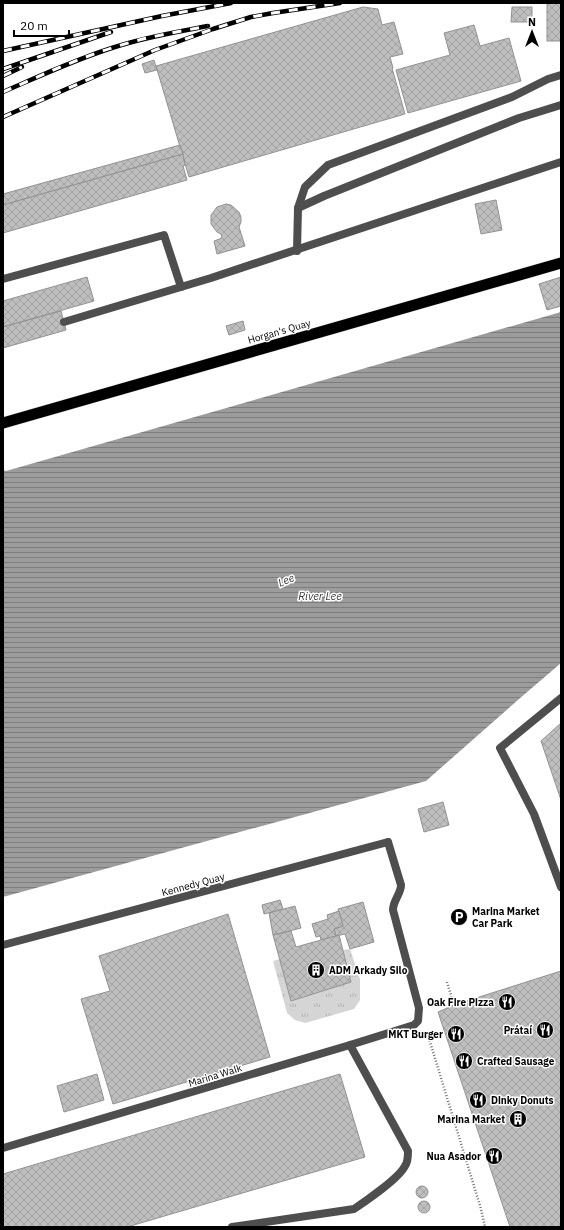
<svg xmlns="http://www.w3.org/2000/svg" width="564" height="1230" font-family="'IBM Plex Sans',sans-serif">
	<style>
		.grass { fill: url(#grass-tufts) }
		.water { fill: url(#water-rules) }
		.building { fill: url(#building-cross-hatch); stroke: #929292 }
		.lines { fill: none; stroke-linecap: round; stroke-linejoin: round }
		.trunk-casing { stroke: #dbdbdb; stroke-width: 12 }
		.path { stroke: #707070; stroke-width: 2.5; stroke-dasharray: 1 2; stroke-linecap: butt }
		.service { stroke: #4e4e4e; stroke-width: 8 }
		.minor { stroke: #4e4e4e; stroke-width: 8 }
		.trunk { stroke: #000; stroke-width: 11 }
		.rail-casing { stroke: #000; stroke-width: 4.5 }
		.rail { stroke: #fff; stroke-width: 3; stroke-dasharray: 9; stroke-linecap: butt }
		.labels { text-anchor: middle; stroke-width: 3; stroke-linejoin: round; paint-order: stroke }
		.street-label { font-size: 10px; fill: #000; stroke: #fff }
		.poi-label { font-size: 10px; font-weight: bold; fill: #000; stroke: #fff; text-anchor: end }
		.water-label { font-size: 11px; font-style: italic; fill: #3d3d3d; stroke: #fff }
	</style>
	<defs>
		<pattern id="grass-tufts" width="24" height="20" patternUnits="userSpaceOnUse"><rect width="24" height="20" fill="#d5d5d5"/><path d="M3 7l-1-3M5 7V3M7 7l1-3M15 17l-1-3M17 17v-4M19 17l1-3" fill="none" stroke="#b5b5b5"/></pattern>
		<pattern id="water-rules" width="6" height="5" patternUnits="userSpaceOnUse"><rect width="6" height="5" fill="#9c9c9c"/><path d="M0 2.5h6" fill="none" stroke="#7d7d7d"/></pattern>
		<pattern id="building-cross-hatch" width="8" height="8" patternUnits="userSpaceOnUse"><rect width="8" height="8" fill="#bebebe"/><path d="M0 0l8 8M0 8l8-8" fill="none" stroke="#a2a2a2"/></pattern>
	</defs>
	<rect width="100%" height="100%" fill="#fff"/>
	<path class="grass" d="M 350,949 L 360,979 L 360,1000 L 354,1009 L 305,1023 L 295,1020 L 287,1013 L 273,961 L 280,959 L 292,1001 L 351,982 L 343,950 Z"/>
	<path class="water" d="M 561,312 L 561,663 L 519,699 L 426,781 L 3,897 L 3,470 L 6,471 Z"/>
	<g class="building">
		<rect x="547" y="3" width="14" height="38"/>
		<path d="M 363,7 L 378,9 L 382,25 L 394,22 L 403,54 L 390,57 L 393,68 L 392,68 L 405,114 L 189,177 L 156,66 Z"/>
		<path d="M 512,7 L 532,7 L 532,22 L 511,22 Z"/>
		<path d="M 474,25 L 480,46 L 509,38 L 521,81 L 408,113 L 396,70 L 450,55 L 444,33 Z"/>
		<path d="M 154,60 L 157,70 L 145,73 L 142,64 Z"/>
		<path d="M 180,145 L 183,154 L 3,205 L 3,194 Z"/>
		<path d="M 183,154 L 185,165 L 183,166 L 187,180 L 3,233 L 3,205 Z"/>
		<path d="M 496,200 L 502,230 L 481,234 L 475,204 Z"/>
		<path d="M 226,204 L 231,205 L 239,212 L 241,217 L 241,222 L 239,227 L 245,246 L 217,254 L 214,241 L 222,238 L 221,234 L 217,232 L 211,224 L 211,215 L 217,207 Z"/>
		<path d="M 87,277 L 94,301 L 3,327 L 3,301 Z"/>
		<path d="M 561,277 L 561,306 L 547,310 L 539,284 Z"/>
		<path d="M 61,311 L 66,330 L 3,348 L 3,327 Z"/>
		<path d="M 243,321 L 245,330 L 229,335 L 226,326 Z"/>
		<path d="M 561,723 L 561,800 L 541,741 Z"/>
		<path d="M 443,802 L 449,825 L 424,832 L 418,809 Z"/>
		<path d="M 280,900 L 283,909 L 264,914 L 262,905 Z"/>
		<path d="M 363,902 L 374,942 L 350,949 L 345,934 L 336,936 L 334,929 L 343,926 L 338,909 Z"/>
		<path d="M 295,906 L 301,928 L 273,935 L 269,913 Z"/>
		<path d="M 339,911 L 343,926 L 334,929 L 336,936 L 321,940 L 320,936 L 316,937 L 312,924 L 328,919 L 327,915 Z"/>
		<path d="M 228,914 L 270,1057 L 113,1104 L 81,999 L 110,991 L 99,956 Z"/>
		<path d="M 291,931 L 296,947 L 339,935 L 351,982 L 291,1001 L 273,935 Z"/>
		<path d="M 561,971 L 561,1227 L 510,1227 L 438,1012 L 454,1005 Z"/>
		<path d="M 97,1074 L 104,1100 L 64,1112 L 57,1086 Z"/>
		<path d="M 340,1074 L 365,1157 L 127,1227 L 3,1227 L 3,1174 Z"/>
		<circle cx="422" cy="1192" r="6"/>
		<circle cx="424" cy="1207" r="6"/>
	</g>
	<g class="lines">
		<g class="trunk-casing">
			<path id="trunk" d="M 3,423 L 561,263"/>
		</g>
		<g class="path">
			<path d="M 447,982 L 454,1005"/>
			<path d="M 427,1032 L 481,1209 L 485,1227"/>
		</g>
		<g class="service">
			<path d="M 298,208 L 305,187 L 328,165 L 512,97 L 548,79 L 561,75"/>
			<path d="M 297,251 L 298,208 L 324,196 L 519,118 L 561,105"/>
			<path d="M 3,279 L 164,235 L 181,287"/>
			<path d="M 64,322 L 211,278 L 561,162"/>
			<path d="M 561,698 L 500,748 L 534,814 L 561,887"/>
			<path d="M 3,1148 L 350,1045 L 414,1025 L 418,1021 L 419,1008 L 393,910 C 393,900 401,894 401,885 L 388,842"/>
			<path d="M 232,1227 L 354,1209 C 366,1201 399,1178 405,1166 C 408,1162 408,1156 408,1151 L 350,1045"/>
		</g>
		<path class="minor" d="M 3,945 L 388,842"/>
		<use href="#trunk" class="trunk"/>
		<g class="rail-casing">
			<g id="rail">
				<path d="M 3,51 L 162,16 L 231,3"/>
				<path d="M 3,69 L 111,32"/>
				<path d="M 3,76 L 22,67"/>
				<path d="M 3,92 C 40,76 76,59 115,47 C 145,37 177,32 208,26"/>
				<path d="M 3,117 L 155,50 L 213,29 L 251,17 L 273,13 L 340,3"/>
			</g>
		</g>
		<use href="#rail" class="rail"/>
	</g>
	<defs>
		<g id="parking-disc" transform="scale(0.9)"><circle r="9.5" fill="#000" stroke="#fff"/><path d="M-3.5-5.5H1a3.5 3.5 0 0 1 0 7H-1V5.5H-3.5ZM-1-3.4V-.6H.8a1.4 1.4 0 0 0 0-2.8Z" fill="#fff"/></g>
		<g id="building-disc" transform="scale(0.9)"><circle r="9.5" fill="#000" stroke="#fff"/><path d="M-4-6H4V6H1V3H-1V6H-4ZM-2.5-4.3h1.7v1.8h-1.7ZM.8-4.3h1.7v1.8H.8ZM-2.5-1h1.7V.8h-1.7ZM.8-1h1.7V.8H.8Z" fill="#fff"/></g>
		<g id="restaurant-disc" transform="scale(0.9)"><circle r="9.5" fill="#000" stroke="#fff"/><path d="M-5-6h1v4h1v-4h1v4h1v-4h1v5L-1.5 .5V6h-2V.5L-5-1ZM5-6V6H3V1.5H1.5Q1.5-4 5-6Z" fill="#fff"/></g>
	</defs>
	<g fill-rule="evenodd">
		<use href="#parking-disc" x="459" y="917"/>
		<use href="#building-disc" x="316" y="970"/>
		<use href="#restaurant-disc" x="507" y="1002"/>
		<use href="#restaurant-disc" x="545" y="1030"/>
		<use href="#restaurant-disc" x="456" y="1034"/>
		<use href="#restaurant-disc" x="464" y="1061"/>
		<use href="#restaurant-disc" x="478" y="1100"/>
		<use href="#building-disc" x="518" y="1119"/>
		<use href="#restaurant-disc" x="494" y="1156"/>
	</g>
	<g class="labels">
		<g class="street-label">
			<text transform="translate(279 331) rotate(-16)" y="4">Horgan's Quay</text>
			<text transform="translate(193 884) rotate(-15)" y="4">Kennedy Quay</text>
			<text transform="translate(215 1075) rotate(-17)" y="4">Marina Walk</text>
		</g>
		<g class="poi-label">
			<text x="472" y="915" text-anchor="start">Marina Market<tspan x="472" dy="12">Car Park</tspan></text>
			<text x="329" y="974" text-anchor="start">ADM Arkady Silo</text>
			<text x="494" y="1006">Oak Fire Pizza</text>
			<text x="532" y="1034">Prátaí</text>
			<text x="443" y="1038">MKT Burger</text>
			<text x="477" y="1065" text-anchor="start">Crafted Sausage</text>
			<text x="491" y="1104" text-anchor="start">Dinky Donuts</text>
			<text x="505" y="1123">Marina Market</text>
			<text x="481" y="1160">Nua Asador</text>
		</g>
		<g class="water-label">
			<text transform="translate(286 580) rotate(-23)" y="4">Lee</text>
			<text x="320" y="600">River Lee</text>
		</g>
	</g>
	<rect width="564" height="1230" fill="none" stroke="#000000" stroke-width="8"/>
	<g transform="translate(532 32)" stroke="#ffffff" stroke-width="3" paint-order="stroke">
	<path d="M0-3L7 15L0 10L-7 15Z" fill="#000000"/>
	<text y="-6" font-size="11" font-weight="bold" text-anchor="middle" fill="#000000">N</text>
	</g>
	<path d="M14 30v6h55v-6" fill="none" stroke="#000000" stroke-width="2"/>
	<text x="20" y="30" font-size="12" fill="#000000" stroke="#ffffff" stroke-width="3" paint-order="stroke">20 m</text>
</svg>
